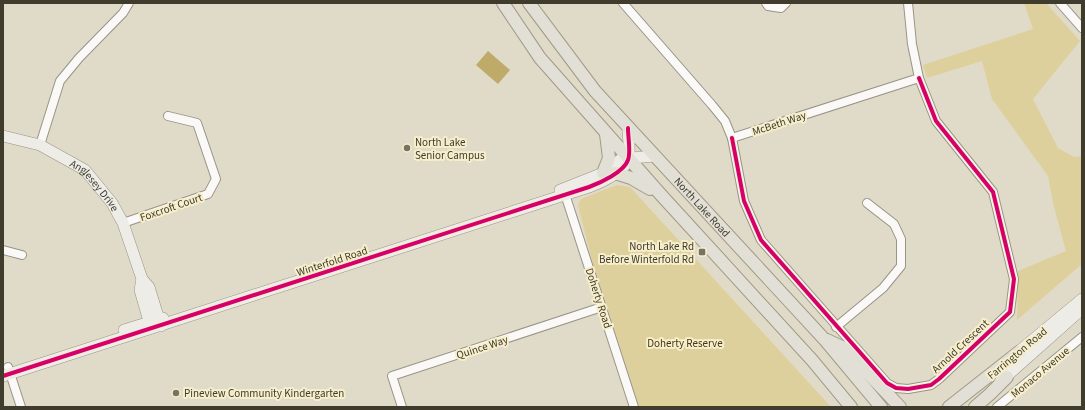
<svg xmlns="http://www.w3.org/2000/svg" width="1085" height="410" font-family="'Source Sans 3',sans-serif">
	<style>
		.green { fill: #ded09c }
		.water { fill: #beab6a }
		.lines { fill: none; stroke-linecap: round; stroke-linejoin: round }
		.street-casing { stroke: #989486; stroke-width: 10 }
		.secondary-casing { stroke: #989486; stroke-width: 12 }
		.primary-casing { stroke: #a09a85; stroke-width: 14 }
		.street { stroke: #faf9f7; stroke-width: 8 }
		.secondary { stroke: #eeece7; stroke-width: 11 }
		.primary { stroke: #e2dfd6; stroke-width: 12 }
		.cycleway-casing { stroke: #f7eecb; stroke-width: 6 }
		.cycleway { stroke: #d6006c; stroke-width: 4 }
		.poi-dot { fill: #777363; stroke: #f7eecb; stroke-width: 1.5 }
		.labels { text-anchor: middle; stroke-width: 4; stroke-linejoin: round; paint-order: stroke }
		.street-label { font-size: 11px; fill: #3f3b2d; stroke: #f7eecb }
		.poi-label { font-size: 11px; fill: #3f3b2d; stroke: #f7eecb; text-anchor: start }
		.park-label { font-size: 11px; fill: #413712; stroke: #f7eecb }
	</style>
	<rect width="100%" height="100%" fill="#e0dac8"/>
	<g class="green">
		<path d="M 1024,3 L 1046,3 L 1080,41 L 1033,99 L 1058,148 L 1074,157 L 1082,156 L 1082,264 L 1017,320 L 1018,271 L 1066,251 L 1054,207 L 1048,176 L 992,99 L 982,61 L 927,78 L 923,65 L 1033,29 Z"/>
		<path d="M 617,185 L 630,187 L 831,407 L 639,407 L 592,261 L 578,205 L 581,199 Z"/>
	</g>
	<path class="water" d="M 488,51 L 510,70 L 498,84 L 476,65 Z"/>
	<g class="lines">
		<g class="street-casing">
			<g id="street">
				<path d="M 623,3 L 712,105 L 725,121 L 732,138 L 919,78 L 912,44 L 908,3"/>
				<path d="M 766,3 L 768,6 L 781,8 L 786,3"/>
				<path d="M 1060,3 L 1082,28"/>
				<path d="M 732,138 L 744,201 L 761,240 L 887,383 L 896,388 L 908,389 L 931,385 L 939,379 L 1010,312 L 1014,279 L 993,192 L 936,121 L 919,78"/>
				<path d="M 40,145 L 60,81 L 79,58 L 123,13 L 129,3"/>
				<path d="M 564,191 L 634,407"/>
				<path d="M 123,223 L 208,194 L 216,179 L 197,123 L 168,116"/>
				<path d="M 3,250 L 22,255"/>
				<path d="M 836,327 L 883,288 L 901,266 L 901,239 L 894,224 L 867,203"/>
				<path d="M 8,367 L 21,407"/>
				<path d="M 402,407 L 392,376 L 602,307"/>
				<path d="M 997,407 L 1082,337"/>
			</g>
		</g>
		<g class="secondary-casing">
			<g id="secondary">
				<path id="s1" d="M 3,136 L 40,145 L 85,170 L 112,203 L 123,223 L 142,279 L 149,287 L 161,326"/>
				<path d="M 560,190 L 603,173 L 621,159 L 654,156"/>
				<path d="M 142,279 L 140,290 L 151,328"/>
				<path d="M 124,330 L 163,318"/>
				<path d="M 1012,357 L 1082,299"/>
				<path d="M 3,376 L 589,187 C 600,183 624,172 628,160 C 631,152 628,138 628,128"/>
				<path d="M 1000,382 L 1082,309"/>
			</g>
		</g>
		<g class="primary-casing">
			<g id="primary">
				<path d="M 503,3 L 540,58 L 662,196 L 812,360 L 851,407"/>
				<path id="s2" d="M 529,3 L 595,91 L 825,340 L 881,407"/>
				<path d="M 603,173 L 609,158 L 606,134"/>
				<path d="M 615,173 L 631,178 L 650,189"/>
				<path d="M 827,340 L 844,348 L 900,407"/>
				<path d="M 949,407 L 1019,352"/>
				<path d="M 975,407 L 990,394 L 1007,377"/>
			</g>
		</g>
		<use href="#street" class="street"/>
		<use href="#secondary" class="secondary"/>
		<use href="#primary" class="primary"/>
		<g class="cycleway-casing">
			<g id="cycleway">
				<path d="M 732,138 L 744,201 L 761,240 L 887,383 L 896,388 L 908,389 L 931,385 L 939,379 L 1010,312 L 1014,279 L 993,192 L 936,121 L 919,78"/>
				<path d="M 3,376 L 589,187 C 600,183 624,172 628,160 C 631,152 628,138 628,128"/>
			</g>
		</g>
		<use href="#cycleway" class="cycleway"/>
	</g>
	<g class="poi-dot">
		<circle cx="407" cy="148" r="4"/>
		<rect x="698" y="248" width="8" height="8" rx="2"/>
		<circle cx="176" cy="393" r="4"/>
	</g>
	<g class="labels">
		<g class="street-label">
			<text transform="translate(779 123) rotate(-18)" y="4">McBeth Way</text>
			<text dy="4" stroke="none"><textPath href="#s1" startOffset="107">Anglesey Drive</textPath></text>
			<text transform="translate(171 207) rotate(-19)" y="4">Foxcroft Court</text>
			<text dy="4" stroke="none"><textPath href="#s2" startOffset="268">North Lake Road</textPath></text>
			<text transform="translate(332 261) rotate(-18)" y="4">Winterfold Road</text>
			<text transform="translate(599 298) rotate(72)" y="4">Doherty Road</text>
			<text transform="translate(960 346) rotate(-43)" y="4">Arnold Crescent</text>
			<text transform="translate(482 347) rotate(-18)" y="4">Quince Way</text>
			<text transform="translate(1017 353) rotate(-40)" y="4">Farrington Road</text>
			<text transform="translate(1040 372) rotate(-40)" y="4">Monaco Avenue</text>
		</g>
		<g class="poi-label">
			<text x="415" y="146">North Lake<tspan x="415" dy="13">Senior Campus</tspan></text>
			<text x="694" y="250" text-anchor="end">North Lake Rd<tspan x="694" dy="13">Before Winterfold Rd</tspan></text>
			<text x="184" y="397">Pineview Community Kindergarten</text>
		</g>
		<g class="park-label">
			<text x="685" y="347">Doherty Reserve</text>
		</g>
	</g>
	<rect width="1085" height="410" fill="none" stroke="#3f3b2d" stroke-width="8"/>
</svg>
